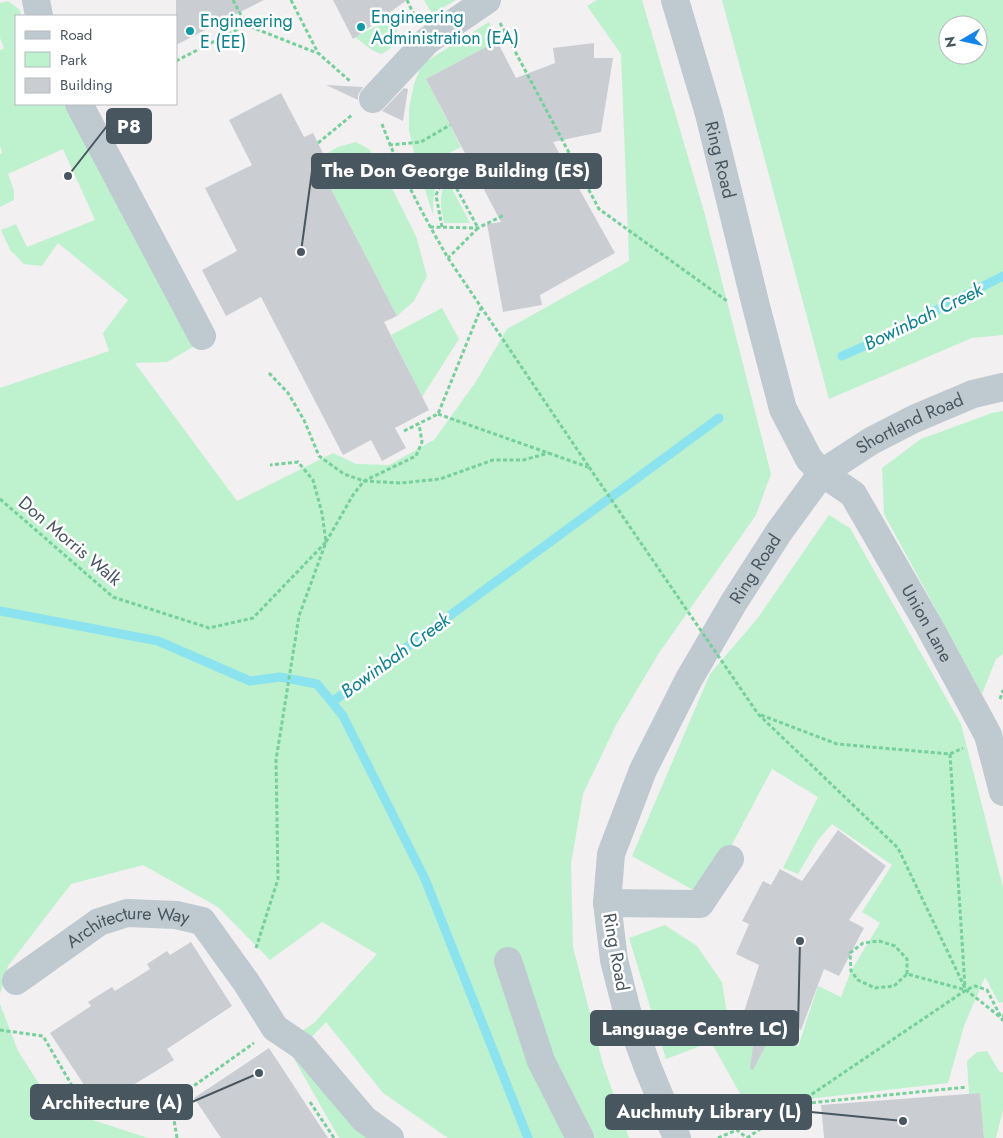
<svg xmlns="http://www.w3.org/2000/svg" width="1003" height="1138" font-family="Jost,sans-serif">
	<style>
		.green { fill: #bef1cd; fill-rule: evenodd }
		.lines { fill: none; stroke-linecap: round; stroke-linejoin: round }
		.stream { stroke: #8ae3ef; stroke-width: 9 }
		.building { fill: #caced3 }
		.path { stroke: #75d09b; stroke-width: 3; stroke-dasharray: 4 2.5; stroke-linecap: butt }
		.minor { stroke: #bec9d0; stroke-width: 28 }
		.path-bridge { stroke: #75d09b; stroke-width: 3; stroke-dasharray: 4 2.5; stroke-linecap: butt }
		.culture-dot { fill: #0f9aa8; stroke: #fff; stroke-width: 2 }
		.labels { text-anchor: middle; stroke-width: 5; stroke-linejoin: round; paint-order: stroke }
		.culture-label { font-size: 18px; fill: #0d838f; stroke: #fff; text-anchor: start }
		.street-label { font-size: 18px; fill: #48565f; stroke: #fff }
		.water-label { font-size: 19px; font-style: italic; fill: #0a8192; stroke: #fff }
		.leader { fill: none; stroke: #48565f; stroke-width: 2 }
		.callout-dot { fill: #48565f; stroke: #fff; stroke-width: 2 }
		.callout { fill: #48565f; stroke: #48565f; stroke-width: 2 }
		.callout-label { font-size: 19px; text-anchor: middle; font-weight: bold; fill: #fff }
	</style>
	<rect width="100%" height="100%" fill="#f3f0f1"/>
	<g class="green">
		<path d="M 424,0 L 456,0 L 432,14 Z"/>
		<path d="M 597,0 L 642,0 L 705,215 L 771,474 L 756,515 L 659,653 L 616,725 L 583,794 L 571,864 L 573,947 L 603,1064 L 629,1138 L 448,1138 L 383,1093 L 326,1022 L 303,1046 L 390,1138 L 339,1138 L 285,1043 L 314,1023 L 377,954 L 322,922 L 270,960 L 218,907 L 143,865 L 71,884 L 8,966 L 0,994 L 0,388 L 109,351 L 103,333 L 128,300 L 58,243 L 42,266 L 24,264 L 10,250 L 1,230 L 16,224 L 27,247 L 95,220 L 63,149 L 8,174 L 14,191 L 14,200 L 0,207 L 0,154 L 2,153 L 0,145 L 0,50 L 4,48 L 0,38 L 0,3 L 8,1 L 19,9 L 22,16 L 16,16 L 16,104 L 66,104 L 193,347 L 167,362 L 135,363 L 237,501 L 333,453 L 356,464 L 389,465 L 434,440 L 475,383 L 507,329 L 629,261 L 621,54 L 587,6 Z"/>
		<path d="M 722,0 L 1003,0 L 1003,335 L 972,338 L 829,399 ZM 948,25 L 978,25 L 978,55 L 948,55 Z"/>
		<path d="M 396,16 C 398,31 398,47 381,54 L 372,50 L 355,37 Z"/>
		<path d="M 489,22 L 497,41 L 426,79 L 461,147 L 443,156 C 436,176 433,194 433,215 L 416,161 L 409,130 L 409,108 L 414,84 L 422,64 Z"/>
		<path d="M 356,142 L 369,149 L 385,174 L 416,236 L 427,276 L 414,301 L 397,316 L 316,160 L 338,147 Z"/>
		<path d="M 449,183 L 470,223 L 444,223 C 441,209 439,199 444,185 Z"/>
		<path d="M 442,308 L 459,339 L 422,397 L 391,335 Z"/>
		<path d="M 1003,411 L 1003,654 L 996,659 L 982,694 L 884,514 L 882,468 L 921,439 L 992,413 Z"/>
		<path d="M 829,515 L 850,528 L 961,724 L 1003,887 L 1003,1002 L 999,1003 L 985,977 L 964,1026 L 948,1083 L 747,1106 L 711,1042 L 666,1059 L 629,938 L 665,925 L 697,946 L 722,982 L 727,1014 L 798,1047 L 818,986 L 841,997 L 851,971 L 880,923 L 862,912 L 892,865 L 832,824 L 818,840 L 798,874 L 783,868 L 818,797 L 772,769 L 727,854 L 695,891 L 632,856 L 710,674 L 757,619 Z"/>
		<path d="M 0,1004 L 18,1051 L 43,1090 L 65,1111 L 148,1138 L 0,1138 Z"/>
		<path d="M 987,1051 L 999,1071 L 1003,1073 L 1003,1110 L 996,1138 L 984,1138 L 980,1093 L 969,1094 L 967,1061 L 977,1052 Z"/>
	</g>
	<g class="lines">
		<g class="stream">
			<path d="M 842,356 L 876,341 L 1003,276"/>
			<path d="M 0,611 L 158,641 L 250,681 L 280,677 L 317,684 L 332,702 L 719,418"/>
			<path d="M 332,702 L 343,716 L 425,879 L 528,1138"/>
		</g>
	</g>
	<g class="building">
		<path d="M 176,0 L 264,0 L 176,45 Z"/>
		<path d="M 333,0 L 407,0 L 353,39 Z"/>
		<path d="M 497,41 L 516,78 L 555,63 L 553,48 L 594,43 L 594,58 L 613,58 L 601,132 L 553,142 L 615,253 L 540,295 L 542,305 L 503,312 L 487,224 L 501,222 L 426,79 Z"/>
		<path d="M 326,85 L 363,87 L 358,95 L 358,100 Z"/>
		<path d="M 404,88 L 408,89 L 403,121 L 382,111 Z"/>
		<path d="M 281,93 L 304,137 L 313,133 L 324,155 L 316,160 L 397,316 L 384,322 L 429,410 L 395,428 L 406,448 L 382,461 L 371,440 L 343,455 L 261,297 L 226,316 L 202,270 L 237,251 L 205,188 L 252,165 L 229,120 Z"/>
		<path d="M 838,830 L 886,866 L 849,920 L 864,928 L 839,976 L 824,969 L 801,1030 L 777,1023 L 753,1070 L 750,1069 L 757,1016 L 744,1012 L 759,965 L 736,954 L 749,924 L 742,921 L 763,881 L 771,885 L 780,869 L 802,881 Z"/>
		<path d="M 191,942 L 232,1006 L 167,1049 L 174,1060 L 107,1101 L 100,1092 L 92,1097 L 50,1033 L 91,1006 L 88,1002 L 112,987 L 115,991 L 150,969 L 147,964 L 167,951 L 170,955 Z"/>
		<path d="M 269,1048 L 328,1138 L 221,1138 L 194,1098 Z"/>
		<path d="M 980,1093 L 984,1138 L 824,1138 L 821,1105 Z"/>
	</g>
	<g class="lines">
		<g class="path">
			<path d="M 233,0 L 246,25 L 317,53"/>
			<path d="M 291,0 L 318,53 L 351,82"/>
			<path d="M 407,0 L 415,17"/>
			<path d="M 500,23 L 599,209 L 727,301"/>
			<path d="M 176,61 L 246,25"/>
			<path d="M 382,124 C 399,170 423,215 448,258 L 589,467"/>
			<path d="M 318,143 L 352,115"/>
			<path d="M 389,145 L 421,142 L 450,125"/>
			<path d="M 430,227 L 478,228 L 504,215"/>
			<path d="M 442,227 L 436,195 L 443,179 L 450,176 L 478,228 L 448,258"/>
			<path d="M 269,373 L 288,393 L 304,420 L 319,456 L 344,474 L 364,481 L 401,483 L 440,479 L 493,460 L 523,460 L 549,453"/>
			<path d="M 438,414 L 588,467"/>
			<path d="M 404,431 L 438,414 L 481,308"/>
			<path d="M 0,499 L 113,597 L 209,628 L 253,618 L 326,542 L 322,513 L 313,480 L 298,462 L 270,465"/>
			<path d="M 1000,699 L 1003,690"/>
			<path d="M 758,714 L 898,848 L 966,990"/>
			<path d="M 761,715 L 837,744 L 950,754 L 963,748"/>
			<path d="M 950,754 L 965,987"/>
			<path d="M 256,948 L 278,879 L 276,760 L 299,616 L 326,542 L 353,495 L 364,481 L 416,456 L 422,442 L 419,424"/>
			<path d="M 907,974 L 907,959 L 895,946 L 879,941 L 863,943 L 850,953 L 851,971 L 858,980 L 875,988 L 894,986 L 907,974 L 966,990 L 999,1016 L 1003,1016"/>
			<path d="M 0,1030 L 43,1036 L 81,1101 L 93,1105 L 101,1101 L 106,1108 L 132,1092"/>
			<path d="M 310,1102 L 334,1138"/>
			<path d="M 799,1104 L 967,1087"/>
			<path d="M 177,1138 L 171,1102 L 254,1043"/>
			<path d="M 718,1138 L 737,1130 L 747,1138"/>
			<path d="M 747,1138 L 966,990 L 975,986 L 987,990 L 1003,1021"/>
		</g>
		<g class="minor">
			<path d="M 36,0 L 39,16"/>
			<path id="s1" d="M 675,0 L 709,114 L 756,306 L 783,409 L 809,459 L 822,473 L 853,494 L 929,626 L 988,735 L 1003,792"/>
			<path d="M 373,99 L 427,41 L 487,0"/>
			<path d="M 79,104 L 202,336"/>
			<path d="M 607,903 L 700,904 L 730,859"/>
			<path d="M 508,961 L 541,1061 L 580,1138"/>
			<path id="s2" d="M 16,981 L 99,922 L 127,913 L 176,915 L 202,921 L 246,982 L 275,1028 L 303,1047 L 364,1119 L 390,1138"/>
			<path id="s3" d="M 677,1138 L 648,1068 L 627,1011 L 614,960 L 607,903 L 611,854 L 643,770 L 689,679 L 734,602 L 779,532 L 822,473 L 871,441 L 914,419 L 973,394 L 1003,387"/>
		</g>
		<path class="path-bridge" d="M 589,467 L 758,714"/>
	</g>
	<g class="culture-dot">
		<circle cx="361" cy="27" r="5"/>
		<circle cx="190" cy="31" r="5"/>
	</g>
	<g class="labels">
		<g class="culture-label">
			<text x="371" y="23">Engineering<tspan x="371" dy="21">Administration (EA)</tspan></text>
			<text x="200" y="27">Engineering<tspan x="200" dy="21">E (EE)</tspan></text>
		</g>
		<g class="street-label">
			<text dy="6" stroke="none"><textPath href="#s1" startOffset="166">Ring Road</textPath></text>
			<text dy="6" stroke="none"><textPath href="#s3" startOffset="834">Shortland Road</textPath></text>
			<text transform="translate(70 541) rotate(40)" y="6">Don Morris Walk</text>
			<text dy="6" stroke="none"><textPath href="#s3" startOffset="616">Ring Road</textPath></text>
			<text dy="6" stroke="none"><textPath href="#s1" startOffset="685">Union Lane</textPath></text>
			<text dy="6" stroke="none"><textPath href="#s2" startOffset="129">Architecture Way</textPath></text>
			<text transform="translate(616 952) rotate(80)" y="6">Ring Road</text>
		</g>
		<g class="water-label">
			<text transform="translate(923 316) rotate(-26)" y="7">Bowinbah Creek</text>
			<text transform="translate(395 655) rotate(-36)" y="7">Bowinbah Creek</text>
		</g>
	</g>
	<path class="leader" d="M68 176L107 126M301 252L312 171M800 941L798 1028M259 1073L192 1102M903 1121L811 1112"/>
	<g class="callout-dot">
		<circle cx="68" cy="176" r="5"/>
		<circle cx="301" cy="252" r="5"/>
		<circle cx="800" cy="941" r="5"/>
		<circle cx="259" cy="1073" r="5"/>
		<circle cx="903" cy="1121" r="5"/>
	</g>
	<g class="callout">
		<rect x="107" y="109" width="44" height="34" rx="5"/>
		<rect x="312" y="154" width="289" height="34" rx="5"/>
		<rect x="591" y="1011" width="207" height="34" rx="5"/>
		<rect x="31" y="1085" width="161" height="34" rx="5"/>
		<rect x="606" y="1095" width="205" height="34" rx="5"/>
	</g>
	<g class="callout-label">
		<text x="129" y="133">P8</text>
		<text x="456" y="177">The Don George Building (ES)</text>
		<text x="695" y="1035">Language Centre LC)</text>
		<text x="112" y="1109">Architecture (A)</text>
		<text x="709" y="1118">Auchmuty Library (L)</text>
	</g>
	<rect x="15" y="15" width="162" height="90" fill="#ffffff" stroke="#b6bbbf"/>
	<rect x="25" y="31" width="25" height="8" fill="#bec9d0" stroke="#b6bbbf"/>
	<text x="60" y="40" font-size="15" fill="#48565f">Road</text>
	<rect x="25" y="52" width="25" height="15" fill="#bef1cd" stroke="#b6bbbf"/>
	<text x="60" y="65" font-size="15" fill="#48565f">Park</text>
	<rect x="25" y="78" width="25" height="15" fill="#caced3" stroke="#b6bbbf"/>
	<text x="60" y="90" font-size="15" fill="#48565f">Building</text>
	<g transform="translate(963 40) rotate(261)"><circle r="24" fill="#ffffff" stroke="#b6bbbf"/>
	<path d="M0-4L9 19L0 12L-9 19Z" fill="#1384ea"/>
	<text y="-8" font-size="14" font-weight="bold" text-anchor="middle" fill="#48565f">N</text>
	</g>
</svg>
